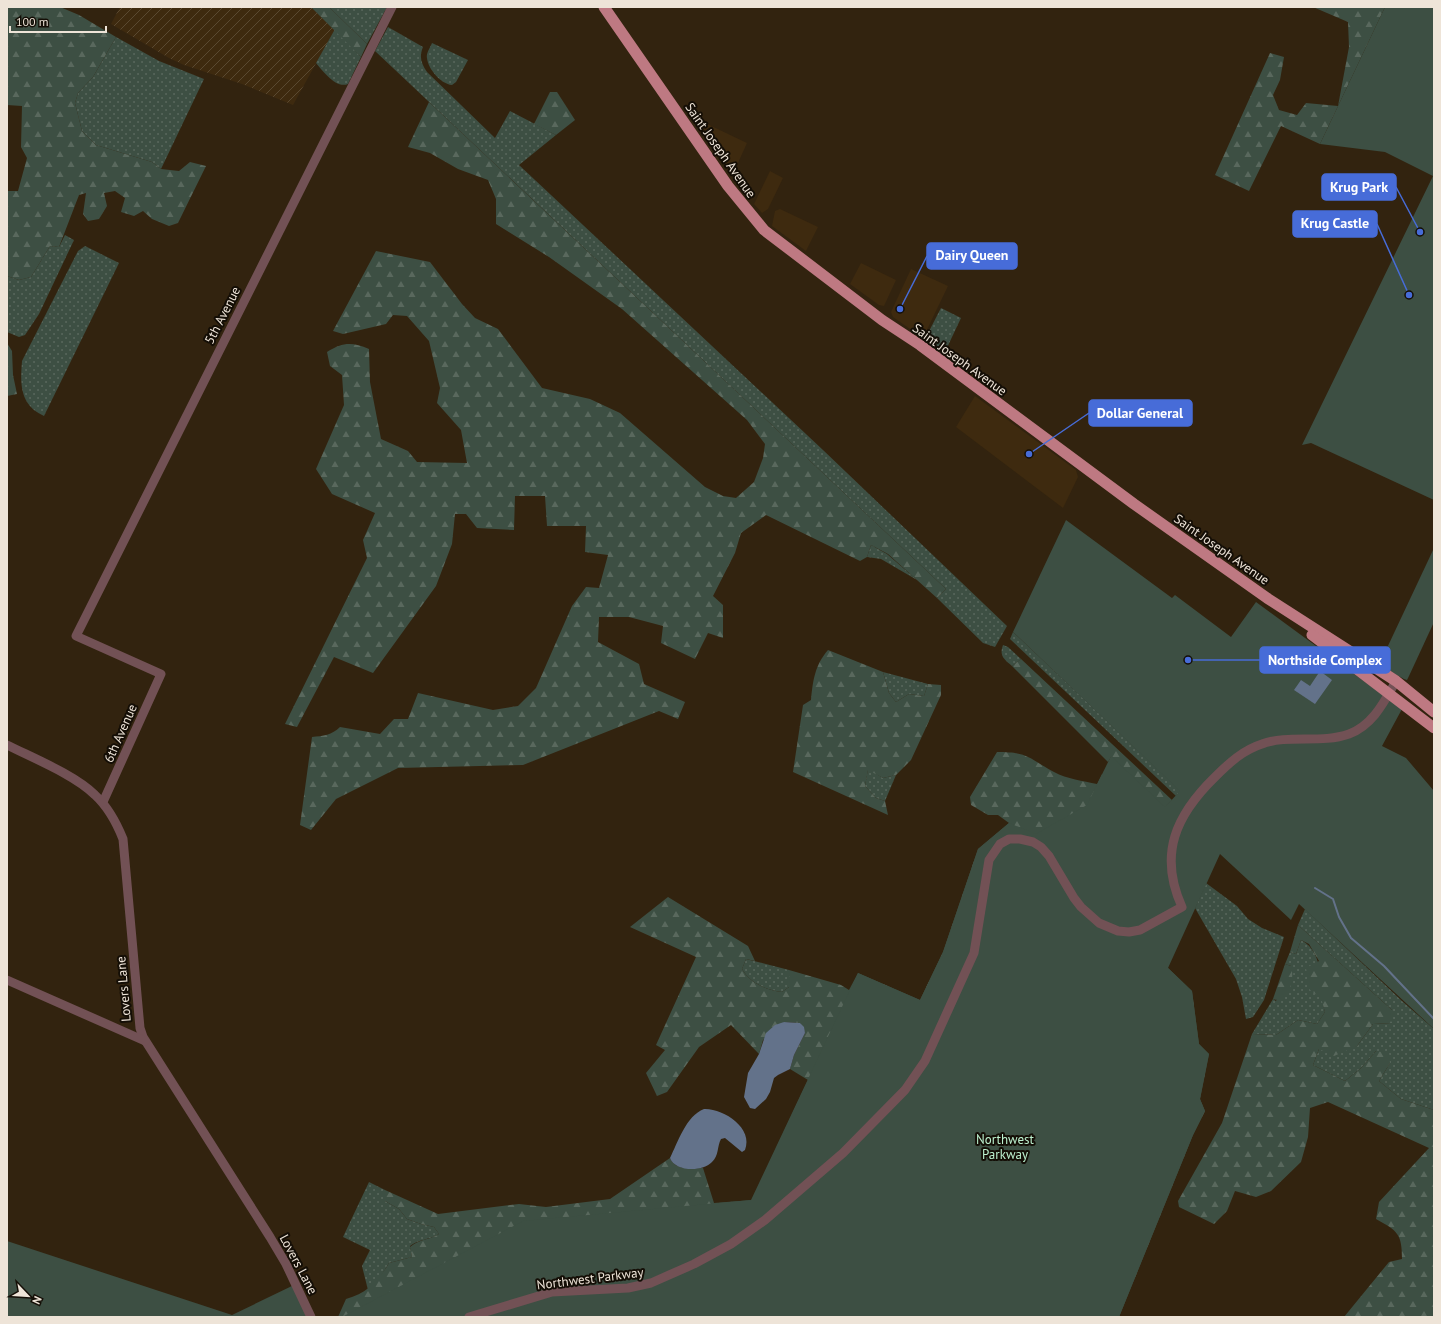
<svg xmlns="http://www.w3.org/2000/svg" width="1441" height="1324" font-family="'PT Sans',sans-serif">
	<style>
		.built { fill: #3e2a0f }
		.industrial { fill: url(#industrial-furrows) }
		.grass { fill: url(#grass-dots) }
		.forest { fill: url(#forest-firs) }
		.park { fill: #3d4f43 }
		.water { fill: #63728a }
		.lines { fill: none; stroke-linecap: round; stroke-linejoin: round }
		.stream { stroke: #63728a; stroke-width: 2 }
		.tertiary { stroke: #725155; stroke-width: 9 }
		.primary { stroke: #be7982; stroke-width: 11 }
		.labels { text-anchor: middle; stroke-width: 4; stroke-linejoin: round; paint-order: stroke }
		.street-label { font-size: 13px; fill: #eee4d8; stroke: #140e06 }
		.park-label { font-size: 13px; fill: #bcf1cf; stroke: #140e06 }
		.leader { fill: none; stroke: #476cd8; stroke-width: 1.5 }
		.callout-dot { fill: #476cd8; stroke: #140e06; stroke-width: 1.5 }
		.callout { fill: #476cd8; stroke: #476cd8; stroke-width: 1.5 }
		.callout-label { font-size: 14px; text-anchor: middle; font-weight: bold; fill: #fff }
	</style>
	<defs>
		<pattern id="industrial-furrows" width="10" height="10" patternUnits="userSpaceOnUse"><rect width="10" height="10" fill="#3e2a0f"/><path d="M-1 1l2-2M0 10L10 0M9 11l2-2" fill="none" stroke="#5a4931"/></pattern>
		<pattern id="grass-dots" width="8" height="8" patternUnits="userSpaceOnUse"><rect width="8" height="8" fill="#3d4f43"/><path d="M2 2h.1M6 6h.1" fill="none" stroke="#59685d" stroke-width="1.8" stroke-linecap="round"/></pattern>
		<pattern id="forest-firs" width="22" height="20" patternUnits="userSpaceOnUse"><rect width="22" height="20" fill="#3d4f43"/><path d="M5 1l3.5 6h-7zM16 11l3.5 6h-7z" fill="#59685d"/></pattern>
	</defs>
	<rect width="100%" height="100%" fill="#32230f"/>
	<g class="built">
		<path d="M 703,122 L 747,143 L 733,174 L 703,133 L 701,127 Z"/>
		<path d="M 770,171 L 783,178 L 768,209 L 762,213 L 754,204 Z"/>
		<path d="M 780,209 L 818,227 L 806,251 L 772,226 L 775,211 Z"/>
		<path d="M 861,263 L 896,280 L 884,306 L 879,305 L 850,284 Z"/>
		<path d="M 911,269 L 948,286 L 923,338 L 893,317 L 891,312 Z"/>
		<path d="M 975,396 L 1076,470 L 1078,477 L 1063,508 L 956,427 Z"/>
	</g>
	<path class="industrial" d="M 120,7 L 311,7 L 335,29 L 293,105 L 242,84 L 184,65 L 169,58 L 111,24 Z"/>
	<g class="grass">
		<path d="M 329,7 L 387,7 L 367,44 Z"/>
		<path d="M 388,27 L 423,47 C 419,57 421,63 427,72 L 495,138 L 510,111 L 556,135 L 519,165 L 823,450 L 1007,626 L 995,647 L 983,643 L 937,598 L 946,589 L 375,51 Z"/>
		<path d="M 335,29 L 361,57 L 348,84 C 336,89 323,71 316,63 Z"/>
		<path d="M 116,37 L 159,61 L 204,79 L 161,169 L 152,162 L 96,145 L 82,131 L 75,103 L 78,93 L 93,77 Z"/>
		<path d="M 432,43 L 468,60 L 456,82 L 452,85 C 441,84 428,69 427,58 C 426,53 430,48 432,43 Z"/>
		<path d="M 65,235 L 74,240 L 39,314 L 25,335 L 19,337 L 7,332 L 7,276 L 19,280 L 31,277 L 50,246 L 59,247 Z"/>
		<path d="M 85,246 L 119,263 L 44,416 C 20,405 20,385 22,361 L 78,251 Z"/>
		<path d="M 941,308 L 961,318 L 944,354 L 925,339 Z"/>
		<path d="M 871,545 L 887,554 L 917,580 L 881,559 L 867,557 Z"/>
		<path d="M 1013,632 L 1181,791 L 1176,796 L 1010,639 Z"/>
		<path d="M 1003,645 L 1008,647 L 1021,659 L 1012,666 C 1004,659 999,656 1003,645 Z"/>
		<path d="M 883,672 L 928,684 L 924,696 L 909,694 L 896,702 L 889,693 Z"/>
		<path d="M 868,769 L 883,778 L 896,775 L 885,801 L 876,798 L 865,786 Z"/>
		<path d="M 1206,883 L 1237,906 L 1248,919 L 1262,928 L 1284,937 L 1264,1000 L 1253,1017 L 1246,1019 L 1242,997 L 1236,979 L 1195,908 Z"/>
		<path d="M 1305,909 L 1402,1001 L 1434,1029 L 1434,1110 L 1401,1099 L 1379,1081 L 1390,1063 L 1376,1051 L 1361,1068 L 1345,1081 L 1313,1065 L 1319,1049 L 1357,1046 L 1373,1024 L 1392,1023 L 1392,1010 L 1298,925 Z"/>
		<path d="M 1301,940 C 1326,953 1319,988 1325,1012 L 1317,1024 L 1298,1020 L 1276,1035 L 1252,1034 L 1273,999 L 1276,1001 L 1291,966 L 1285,964 L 1290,952 L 1296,954 Z"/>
		<path d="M 746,959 L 789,970 L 789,987 L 782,992 C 766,990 750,983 742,969 Z"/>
		<path d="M 369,1182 L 385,1190 L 385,1201 L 399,1209 L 407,1219 L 421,1224 L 434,1227 L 439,1234 C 429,1240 419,1239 410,1246 L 412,1257 L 389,1263 L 378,1281 L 368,1290 L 362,1266 L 370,1250 L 343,1237 Z"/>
	</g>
	<g class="forest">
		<path d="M 7,7 L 60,7 L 79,15 L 116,37 L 93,77 L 78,93 L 75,103 L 82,131 L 96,145 L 152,162 L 161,169 L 179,171 L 190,162 L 206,166 L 178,223 L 169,226 L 152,219 L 143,211 L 134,216 L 121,212 L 125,198 L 115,191 L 104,193 L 107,206 L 99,219 L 88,221 L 83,214 L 86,193 L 79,195 L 59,247 L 50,246 L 31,277 L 19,280 L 7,276 L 7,191 L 18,191 L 27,158 L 21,147 L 22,106 L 7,105 Z"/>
		<path d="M 311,7 L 329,7 L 367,44 L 361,57 Z"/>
		<path d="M 1313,7 L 1385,7 L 1320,144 L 1281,126 L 1249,191 L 1215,175 L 1270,53 L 1284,57 L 1280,80 L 1273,95 L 1279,110 L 1297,115 L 1306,103 L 1338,106 L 1349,47 L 1348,22 Z"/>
		<path d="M 550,92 L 557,92 L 575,120 L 556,135 L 534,124 Z"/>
		<path d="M 429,102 L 946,589 L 937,598 L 888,554 L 871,545 L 867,557 L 860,561 L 766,515 L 741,533 L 735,553 L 713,596 L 723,605 L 723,638 L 708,633 L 695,659 L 661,643 L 663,626 L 629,617 L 599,617 L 598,642 L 639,664 L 644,684 L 685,702 L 678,719 L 659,711 L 523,765 L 398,768 L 336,799 L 311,830 L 300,825 L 312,737 C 323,736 332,735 340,727 L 380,734 L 394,719 L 408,719 L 418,693 L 493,710 L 518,706 L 536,688 L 572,606 L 586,587 L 599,588 L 608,555 L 585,552 L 586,526 L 547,526 L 545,496 L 515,496 L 514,530 L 477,528 L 466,514 L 455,514 L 452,544 L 436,586 L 373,673 L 334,657 L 297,727 L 285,724 L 367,558 L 363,540 L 375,513 L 332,494 L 316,469 L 344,405 L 342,375 L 330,366 L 327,352 C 343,342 352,342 369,349 L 370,382 L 381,439 L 408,451 L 417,462 L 467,463 L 461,430 L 437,403 L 440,388 L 429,341 L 407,316 L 393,315 L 386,324 L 343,334 L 333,331 L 376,251 L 430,262 L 462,304 L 475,318 L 498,329 L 542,388 L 590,399 L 620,413 L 705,487 L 723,496 L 736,498 L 754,482 L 763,458 L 765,444 L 747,420 L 622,309 L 549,257 L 496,224 L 496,199 L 488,180 L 458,169 L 430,153 L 408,147 Z"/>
		<path d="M 7,343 L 12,351 L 13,375 L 17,394 L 7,396 Z"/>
		<path d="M 828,650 L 883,672 L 889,693 L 896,702 L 909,694 L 924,696 L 928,684 L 941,685 L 941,695 L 911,760 L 896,775 L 883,778 L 868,770 L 865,786 L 876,798 L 885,801 L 888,815 L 793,772 L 803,705 L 811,700 C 813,680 815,665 828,650 Z"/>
		<path d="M 1021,659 L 1172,800 L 1165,808 L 1111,757 L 1108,762 L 1012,666 Z"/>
		<path d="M 997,752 C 1029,752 1028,758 1054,772 C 1067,779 1083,781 1097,784 L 1102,774 L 1168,968 L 1192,991 L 1199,1044 L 1209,1054 L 1200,1099 L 1205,1111 L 1193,1135 L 1119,1317 L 790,1190 L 425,1317 L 338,1317 L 346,1299 C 368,1293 378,1281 389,1263 L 412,1257 L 410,1247 C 419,1239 429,1240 439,1234 L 434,1227 L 421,1224 L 407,1219 L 399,1209 L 385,1201 L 385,1190 L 438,1214 L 519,1204 L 546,1207 L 610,1199 L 670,1158 C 675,1171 692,1168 703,1168 L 714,1203 L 752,1200 L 808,1080 L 790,1069 L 794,1055 L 805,1033 L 800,1023 L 784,1022 L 763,1040 L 759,1054 L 731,1025 L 699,1047 L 667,1092 L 657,1096 L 646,1073 L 665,1050 L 656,1045 L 696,957 L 630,927 L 668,897 L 748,946 L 755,961 L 746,959 L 742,969 C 750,983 766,990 782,992 L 789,987 L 789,970 L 841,985 L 849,990 L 858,973 L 920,1000 L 943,952 L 978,849 L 1009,823 L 998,815 L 988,815 L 971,805 L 970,797 Z"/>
		<path d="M 1298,925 L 1392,1010 L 1392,1023 L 1373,1024 L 1357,1046 L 1334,1056 L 1319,1049 L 1313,1065 L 1345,1081 L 1361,1068 L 1376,1051 L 1389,1053 L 1390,1063 L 1379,1081 L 1401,1099 L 1434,1110 L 1434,1317 L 1344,1317 L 1389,1262 L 1402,1259 C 1402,1234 1398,1231 1376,1219 L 1379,1202 L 1429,1148 L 1328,1102 L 1310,1108 L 1308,1137 L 1301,1162 L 1271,1191 L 1256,1197 L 1235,1191 L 1227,1211 L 1214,1224 L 1179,1207 L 1178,1201 L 1222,1123 L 1252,1034 L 1276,1035 L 1298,1020 L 1317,1024 L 1325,1012 L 1321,998 L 1310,990 L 1306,968 L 1319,961 L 1309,944 L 1301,940 L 1296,954 L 1290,952 Z"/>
		<path d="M 1285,964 L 1291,966 C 1295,978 1289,1005 1273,999 Z"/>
	</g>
	<g class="park">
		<path d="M 1385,7 L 1434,7 L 1434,500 L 1311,443 L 1302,445 L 1433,176 L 1385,152 L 1320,144 Z"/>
		<path d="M 1066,520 L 1172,598 L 1175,595 L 1231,637 L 1256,602 L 1402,709 L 1382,746 L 1406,758 L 1434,791 L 1434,1029 L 1299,904 L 1291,920 L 1220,854 L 1168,968 L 1192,991 L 1199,1044 L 1209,1054 L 1200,1099 L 1205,1111 L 1193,1135 L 1119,1317 L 342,1317 L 523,1221 L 751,1200 L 858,973 L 920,1000 L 943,952 L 978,849 L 1009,823 L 1036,834 L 1087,805 L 1111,756 L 1165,807 L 1180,791 L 1013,632 Z"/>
		<path d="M 1434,548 L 1434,622 L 1409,676 L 1407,680 L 1404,679 L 1379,665 Z"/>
		<path d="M 7,1241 L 232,1315 L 294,1285 L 308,1317 L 7,1317 Z"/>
	</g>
	<g class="water">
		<path d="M 1320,671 L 1332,680 L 1315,704 L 1294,690 L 1301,680 L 1310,686 Z"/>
		<path d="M 784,1022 L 800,1023 L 804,1027 L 805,1033 L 794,1055 L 790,1069 L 778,1075 L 774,1078 L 770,1092 L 766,1099 L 755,1109 L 750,1108 L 744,1097 L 748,1073 L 759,1054 L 766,1033 L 775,1025 Z"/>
		<path d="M 704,1109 C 723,1108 754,1128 745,1150 L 742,1152 L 725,1138 L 721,1139 C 717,1146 719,1156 712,1162 C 703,1172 675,1172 670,1158 C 678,1142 686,1116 704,1109 Z"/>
	</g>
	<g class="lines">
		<path class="stream" d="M 1315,888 L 1333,899 L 1339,917 L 1351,938 L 1384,966 L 1434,1019"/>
		<g class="tertiary">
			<path d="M 7,745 C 33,758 75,775 95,795 C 107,806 117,824 123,839 L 140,1028 L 143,1037 L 270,1237 L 286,1264 L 311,1317"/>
			<path d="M 103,802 L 161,674 L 76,636 L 392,7"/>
			<path d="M 7,980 L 145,1041"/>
			<path d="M 469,1317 L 552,1292 L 628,1288 L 651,1283 L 694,1264 L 731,1244 L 765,1220 L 843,1153 L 905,1090 L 925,1061 L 974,953 L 989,860 L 1000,844 L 1009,839 L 1020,839 L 1033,842 L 1041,847 L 1049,856 L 1074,898 L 1081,907 L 1099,923 L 1118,931 L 1129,932 L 1140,930 L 1182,907 C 1158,854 1176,815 1215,777 C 1229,763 1243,750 1262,744 C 1289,734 1321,744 1349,734 C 1373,725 1384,702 1396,681"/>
		</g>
		<g class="primary">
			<path d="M 604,7 L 728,186 L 764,230 L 882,320 L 920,345 L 1134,504 L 1267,598 L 1396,681 L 1434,712"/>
			<path d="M 1312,635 L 1434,728"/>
		</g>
	</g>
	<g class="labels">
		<g class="street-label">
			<text transform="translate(721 150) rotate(55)" y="5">Saint Joseph Avenue</text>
			<text transform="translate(222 315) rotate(-63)" y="5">5th Avenue</text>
			<text transform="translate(960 359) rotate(36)" y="5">Saint Joseph Avenue</text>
			<text transform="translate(1222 549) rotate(35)" y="5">Saint Joseph Avenue</text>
			<text transform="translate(120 733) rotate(-66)" y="5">6th Avenue</text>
			<text transform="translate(123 989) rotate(-95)" y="5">Lovers Lane</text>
			<text transform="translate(299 1264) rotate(62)" y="5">Lovers Lane</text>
			<text transform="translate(590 1278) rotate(-7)" y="5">Northwest Parkway</text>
		</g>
		<g class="park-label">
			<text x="1005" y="1144">Northwest<tspan x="1005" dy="15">Parkway</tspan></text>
		</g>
	</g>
	<path class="leader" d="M1420 232L1396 187M1409 295L1377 224M900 309L927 256M1029 454L1089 413M1188 660L1260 660"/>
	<g class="callout-dot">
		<circle cx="1420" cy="232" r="4"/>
		<circle cx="1409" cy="295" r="4"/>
		<circle cx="900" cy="309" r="4"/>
		<circle cx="1029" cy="454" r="4"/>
		<circle cx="1188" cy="660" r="4"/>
	</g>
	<g class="callout">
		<rect x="1322" y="174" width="74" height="26" rx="4"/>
		<rect x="1293" y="211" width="84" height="26" rx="4"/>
		<rect x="927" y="243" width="90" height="26" rx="4"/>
		<rect x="1089" y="400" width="103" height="26" rx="4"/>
		<rect x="1260" y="647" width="130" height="26" rx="4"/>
	</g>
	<g class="callout-label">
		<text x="1359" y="192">Krug Park</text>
		<text x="1335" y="228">Krug Castle</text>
		<text x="972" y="260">Dairy Queen</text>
		<text x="1140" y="418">Dollar General</text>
		<text x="1325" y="665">Northside Complex</text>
	</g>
	<rect width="1441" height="1324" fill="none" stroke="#eee4d8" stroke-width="16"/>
	<g transform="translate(28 1296) rotate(115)" stroke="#140e06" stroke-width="3" paint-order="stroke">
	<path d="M0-3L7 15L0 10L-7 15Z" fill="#eee4d8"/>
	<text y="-6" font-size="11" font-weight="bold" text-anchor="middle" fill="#eee4d8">N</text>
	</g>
	<path d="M10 26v6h96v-6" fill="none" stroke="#eee4d8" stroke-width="2"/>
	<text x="16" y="26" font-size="12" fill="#eee4d8" stroke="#140e06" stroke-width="3" paint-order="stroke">100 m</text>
</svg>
